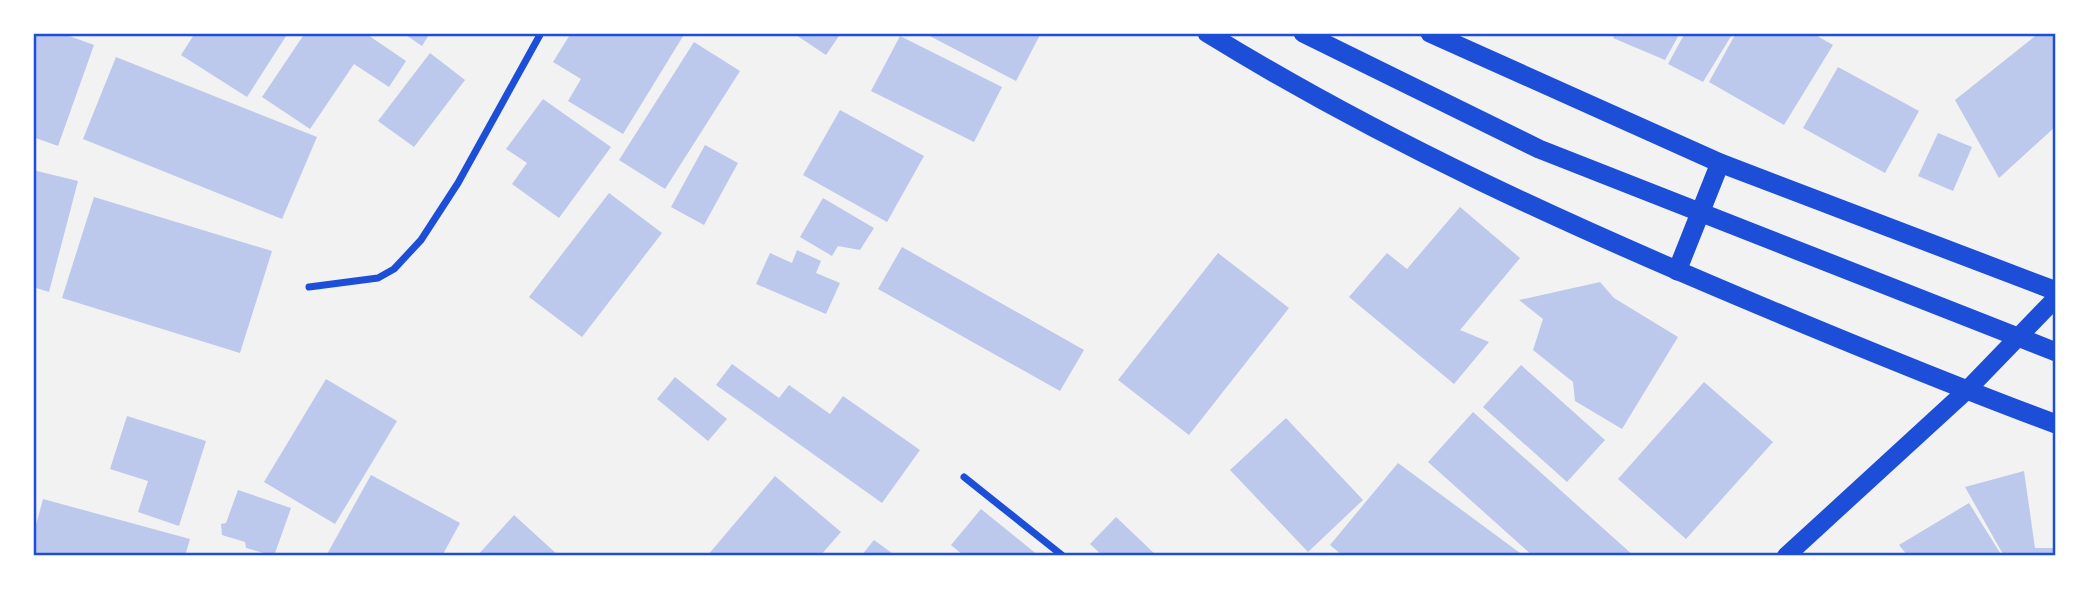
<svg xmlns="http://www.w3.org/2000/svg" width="2089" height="589" font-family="Jost,sans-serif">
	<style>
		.building { fill: #bdc9ec }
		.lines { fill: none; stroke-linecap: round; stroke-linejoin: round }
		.minor { stroke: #1d4ed8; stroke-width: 7 }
		.primary { stroke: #1d4ed8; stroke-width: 18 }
		.trunk { stroke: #1d4ed8; stroke-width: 19 }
		.neatline { fill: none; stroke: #1d4ed8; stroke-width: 2.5 }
	</style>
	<rect width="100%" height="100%" fill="#f2f2f2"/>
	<g class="building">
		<path d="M 33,33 L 61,33 L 94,45 L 58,146 L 33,137 Z"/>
		<path d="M 195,33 L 288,33 L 247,97 L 181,55 Z"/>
		<path d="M 305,33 L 365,33 L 406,61 L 389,87 L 354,64 L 310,129 L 262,97 Z"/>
		<path d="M 403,33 L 430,33 L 422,46 Z"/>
		<path d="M 571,33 L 685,33 L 623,134 L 568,101 L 581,79 L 553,62 Z"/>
		<path d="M 793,33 L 841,33 L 826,55 Z"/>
		<path d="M 924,33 L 1041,33 L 1016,81 Z"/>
		<path d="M 1616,33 L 1680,33 L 1665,60 L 1613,38 Z"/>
		<path d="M 1685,33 L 1733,33 L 1703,82 L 1668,64 Z"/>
		<path d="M 1736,33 L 1812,33 L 1833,45 L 1784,125 L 1709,82 Z"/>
		<path d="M 2039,33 L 2056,33 L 2056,126 L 1999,178 L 1955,100 Z"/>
		<path d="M 900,36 L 1002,87 L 974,142 L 871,91 Z"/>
		<path d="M 694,42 L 740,71 L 665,189 L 619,160 Z"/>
		<path d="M 430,53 L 465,80 L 414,147 L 378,121 Z"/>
		<path d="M 116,57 L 317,137 L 282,219 L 83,139 Z"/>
		<path d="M 1838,67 L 1919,111 L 1885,173 L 1803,128 Z"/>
		<path d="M 543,99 L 611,147 L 559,218 L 512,184 L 527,163 L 506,149 Z"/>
		<path d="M 840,110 L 924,156 L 887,222 L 803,175 Z"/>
		<path d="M 1938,133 L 1972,147 L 1953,191 L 1918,176 Z"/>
		<path d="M 705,145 L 738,163 L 704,225 L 671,207 Z"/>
		<path d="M 33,170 L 78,181 L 49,292 L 33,287 Z"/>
		<path d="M 609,193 L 662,233 L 582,337 L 529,297 Z"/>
		<path d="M 94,197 L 272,251 L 240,353 L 62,298 Z"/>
		<path d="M 823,198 L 874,228 L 860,250 L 838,246 L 832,256 L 800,237 Z"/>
		<path d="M 1460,207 L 1520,258 L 1460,330 L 1489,342 L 1454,384 L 1349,297 L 1387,253 L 1407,269 Z"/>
		<path d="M 902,247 L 1084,350 L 1060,391 L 878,289 Z"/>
		<path d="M 797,250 L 821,261 L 816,273 L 840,283 L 826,314 L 756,284 L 770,253 L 792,263 Z"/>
		<path d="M 1218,253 L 1289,308 L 1189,435 L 1118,380 Z"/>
		<path d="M 1600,282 L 1614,298 L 1678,337 L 1622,429 L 1575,401 L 1573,382 L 1533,350 L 1543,319 L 1519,300 Z"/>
		<path d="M 732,364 L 779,398 L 789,385 L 830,414 L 843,396 L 920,450 L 882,503 L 716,385 Z"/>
		<path d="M 1521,365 L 1605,440 L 1567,482 L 1483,407 Z"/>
		<path d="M 675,377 L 727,419 L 708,441 L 657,399 Z"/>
		<path d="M 326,379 L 397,421 L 335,524 L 264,482 Z"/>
		<path d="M 1704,382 L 1773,442 L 1686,539 L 1618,479 Z"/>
		<path d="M 1473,412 L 1634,556 L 1533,556 L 1428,462 Z"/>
		<path d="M 127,416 L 206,441 L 179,526 L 138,512 L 148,481 L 110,469 Z"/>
		<path d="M 1286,418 L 1363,500 L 1308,552 L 1230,470 Z"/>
		<path d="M 1398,463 L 1520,553 L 1517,556 L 1343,556 L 1330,545 Z"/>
		<path d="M 2024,471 L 2035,548 L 2056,548 L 2056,556 L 2004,556 L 1965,487 Z"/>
		<path d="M 371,475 L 460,523 L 442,556 L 326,556 Z"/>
		<path d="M 775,476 L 841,532 L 820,556 L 707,556 Z"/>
		<path d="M 238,490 L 291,508 L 274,556 L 246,548 L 245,542 L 222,535 L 221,524 L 226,523 Z"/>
		<path d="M 43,499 L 190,539 L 185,556 L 33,556 L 33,536 Z"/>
		<path d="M 1969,503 L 2002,556 L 1908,556 L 1899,545 Z"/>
		<path d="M 981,509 L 1039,556 L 964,556 L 951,545 Z"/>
		<path d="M 514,515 L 559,556 L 477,556 Z"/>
		<path d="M 1116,517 L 1157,556 L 1103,556 L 1090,544 Z"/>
		<path d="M 874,540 L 896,556 L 861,556 Z"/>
	</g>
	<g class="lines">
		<g class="minor">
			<path d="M 309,287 L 378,278 L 394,269 L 421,240 L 458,183 L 541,33"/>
			<path d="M 964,477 L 1063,556"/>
		</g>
		<path class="primary" d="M 1786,556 L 1966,391 L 2056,298"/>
		<g class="trunk">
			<path d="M 1207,33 C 1384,142 1570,226 1761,306 C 1859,347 1956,387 2056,424"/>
			<path d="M 1303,33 L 1539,149 L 2056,352"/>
			<path d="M 1430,33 L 1720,163 L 2056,291"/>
			<path d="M 1677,271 L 1720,163"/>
		</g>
	</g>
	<rect width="2089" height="589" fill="none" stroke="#ffffff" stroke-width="70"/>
	<rect x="35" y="35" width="2019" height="519" class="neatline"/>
</svg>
